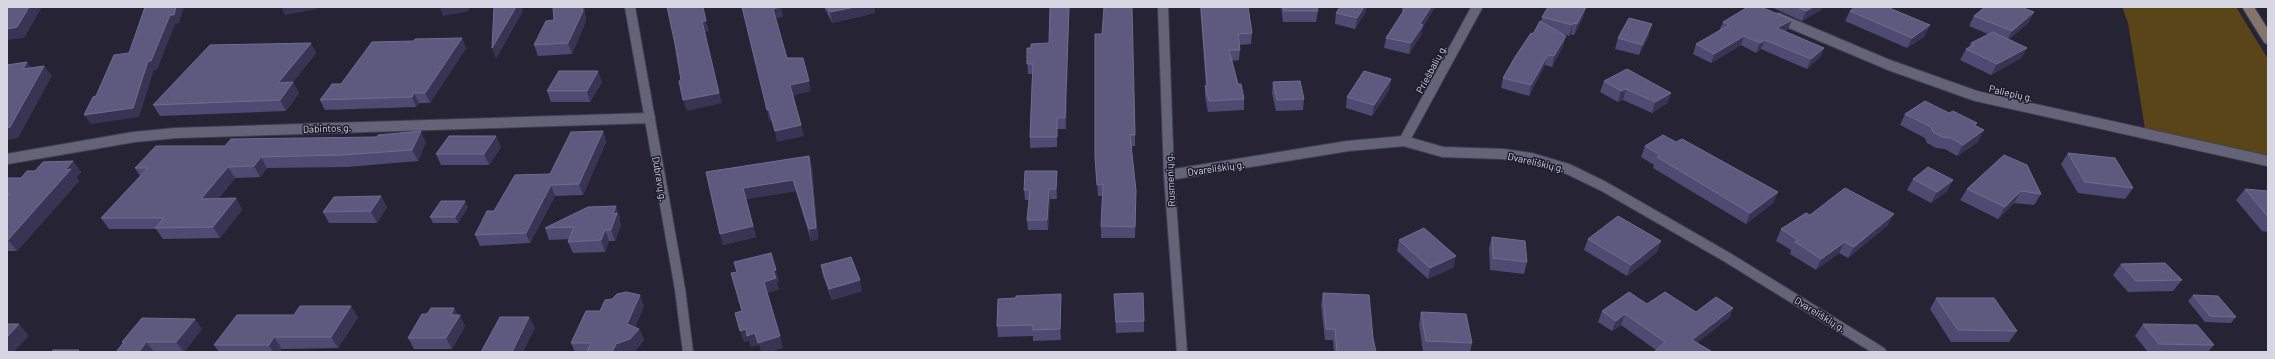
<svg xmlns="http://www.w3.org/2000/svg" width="2275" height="359" font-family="Barlow,sans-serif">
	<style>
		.green { fill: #5a4519 }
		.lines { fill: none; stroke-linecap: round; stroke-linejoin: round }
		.minor-casing { stroke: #434150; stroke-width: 12 }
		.secondary-casing { stroke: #434150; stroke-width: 12 }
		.minor { stroke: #656378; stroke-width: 10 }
		.secondary { stroke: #83756d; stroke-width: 10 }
		.wall { fill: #4f4a72 }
		.shaded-wall { fill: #393454 }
		.building { fill: #5e597e; stroke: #716c8e }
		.labels { text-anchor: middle; stroke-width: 3; stroke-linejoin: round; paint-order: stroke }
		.street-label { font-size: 10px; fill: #d7d6e3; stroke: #1c1a2b }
	</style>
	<rect width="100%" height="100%" fill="#262335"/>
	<path class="green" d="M 2122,7 L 2236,7 L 2268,59 L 2268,157 L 2145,129 L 2128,23 Z"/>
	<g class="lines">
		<g class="minor-casing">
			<g id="minor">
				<path d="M 630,7 L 680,289 L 688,352"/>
				<path d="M 1163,7 L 1169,175 L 1182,352"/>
				<path d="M 1778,18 L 1889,65 L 1976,96 L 2268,161"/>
				<path d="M 1404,141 L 1477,7"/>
				<path d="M 7,159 L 134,137 L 176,133 L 650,118"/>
				<path d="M 1169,175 L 1348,146 L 1404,141 L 1443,152 L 1503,154 L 1531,158 L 1568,169 L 1603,186 L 1725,256 L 1881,352"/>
			</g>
		</g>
		<g class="secondary-casing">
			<path id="secondary" d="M 2248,7 L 2268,39"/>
		</g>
		<use href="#minor" class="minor"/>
		<use href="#secondary" class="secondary"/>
	</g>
	<g class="wall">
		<path d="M 553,7 L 584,7 L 586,21 L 572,54 L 538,56 L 534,45 L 554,20 Z"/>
		<path d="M 824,7 L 874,7 L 875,13 L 832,23 Z"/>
		<path d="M 1050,7 L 1069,7 L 1066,129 L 1057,129 L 1057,147 L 1030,148 L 1030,137 L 1032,74 L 1028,74 L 1027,48 L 1031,48 L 1049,43 Z"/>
		<path d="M 1200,7 L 1248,7 L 1252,33 L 1251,44 L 1239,45 L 1240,50 L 1239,60 L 1232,61 L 1238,84 L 1244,99 L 1244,110 L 1208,112 L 1205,96 L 1205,86 L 1206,86 Z"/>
		<path d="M 1281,7 L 1317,7 L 1318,11 L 1316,22 L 1283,22 Z"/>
		<path d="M 1402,7 L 1435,7 L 1423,27 L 1421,35 L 1409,54 L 1384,48 L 1386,38 L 1402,13 Z"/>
		<path d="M 1586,7 L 1583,17 L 1574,35 L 1571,34 L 1569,36 L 1564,34 L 1563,46 L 1552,67 L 1545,65 L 1529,96 L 1501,88 L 1503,78 L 1541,22 L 1542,17 Z"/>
		<path d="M 1771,7 L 1823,7 L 1821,10 L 1802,21 Z"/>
		<path d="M 1366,11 L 1355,29 L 1335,24 L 1336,13 Z"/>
		<path d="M 1850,11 L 1925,36 L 1907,48 L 1845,21 Z"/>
		<path d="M 2034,12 L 2028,23 L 2009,39 L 2027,48 L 2021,58 L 1991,75 L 1960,60 L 1966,49 L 1968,48 L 1971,43 L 1988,34 L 1969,26 L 1974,16 Z"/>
		<path d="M 1723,22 L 1788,29 L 1785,31 L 1824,48 L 1820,57 L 1807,69 L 1761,49 L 1756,53 L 1741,45 L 1711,63 L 1693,54 L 1696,44 L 1719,31 Z"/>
		<path d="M 1095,34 L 1135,135 L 1135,146 L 1131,146 L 1136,191 L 1135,238 L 1101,238 L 1101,226 L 1103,196 L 1098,196 L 1096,170 Z"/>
		<path d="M 1649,35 L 1639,55 L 1615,49 L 1618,38 Z"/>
		<path d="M 466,48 L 430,103 L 419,103 L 416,107 L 325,110 L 320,100 L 341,84 Z"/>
		<path d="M 316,53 L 293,82 L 299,93 L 286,111 L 160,116 L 153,105 Z"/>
		<path d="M 1391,79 L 1389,90 L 1372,116 L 1346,108 L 1347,97 Z"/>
		<path d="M 1604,81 L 1671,93 L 1667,103 L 1652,113 L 1623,100 L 1618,102 L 1600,92 Z"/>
		<path d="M 602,82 L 590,102 L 551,102 L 547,91 Z"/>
		<path d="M 1273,82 L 1304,99 L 1303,110 L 1276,111 L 1272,93 Z"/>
		<path d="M 1949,113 L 1977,123 L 1975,126 L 1978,142 L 1957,156 L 1945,149 L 1936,148 L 1927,143 L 1925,138 L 1900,125 L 1905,114 Z"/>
		<path d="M 603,131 L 606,142 L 583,195 L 555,196 L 530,243 L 480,246 L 475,235 L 494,211 L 550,174 Z"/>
		<path d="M 426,142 L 418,161 L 347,167 L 267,168 L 260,177 L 235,178 L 218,199 L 236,198 L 242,210 L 220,238 L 163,239 L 156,229 L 109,229 L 101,218 L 140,176 L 135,168 L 225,146 Z"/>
		<path d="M 1676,142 L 1778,192 L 1773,203 L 1746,224 L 1653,168 L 1654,165 L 1641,157 L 1645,146 Z"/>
		<path d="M 501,147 L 489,165 L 441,165 L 436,154 Z"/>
		<path d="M 2068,153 L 2133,188 L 2125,199 L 2078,193 L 2061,164 Z"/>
		<path d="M 2004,155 L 2041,194 L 2034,205 L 2014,203 L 1998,219 L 1960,200 L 1967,189 Z"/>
		<path d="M 809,156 L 812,167 L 818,239 L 811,241 L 796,191 L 746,199 L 756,237 L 723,245 L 706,172 Z"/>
		<path d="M 73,161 L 81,172 L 76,177 L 79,181 L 17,251 L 7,251 L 7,178 L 21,178 Z"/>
		<path d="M 1913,179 L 1953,180 L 1947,191 L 1931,203 L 1907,190 Z"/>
		<path d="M 1057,180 L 1057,199 L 1050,199 L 1048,230 L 1028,230 L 1027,220 L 1029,200 L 1025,200 L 1024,190 Z"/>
		<path d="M 2245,189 L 2268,191 L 2268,232 L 2262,231 L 2236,200 Z"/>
		<path d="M 381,196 L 387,207 L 377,223 L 329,223 L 323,212 Z"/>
		<path d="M 468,207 L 458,223 L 433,223 L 430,217 Z"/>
		<path d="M 1810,215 L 1888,225 L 1848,258 L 1839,253 L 1816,270 L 1790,254 L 1791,250 L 1776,241 L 1781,229 Z"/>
		<path d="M 620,217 L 619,219 L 621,225 L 615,241 L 609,241 L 605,252 L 573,253 L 568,242 L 570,239 L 549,240 L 545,228 Z"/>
		<path d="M 1492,237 L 1527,262 L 1524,274 L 1490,270 L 1489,248 Z"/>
		<path d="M 1588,239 L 1661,241 L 1657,252 L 1627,276 L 1584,250 Z"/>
		<path d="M 1399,240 L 1454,267 L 1428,279 L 1397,251 Z"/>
		<path d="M 2121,264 L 2182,280 L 2173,291 L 2128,292 L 2113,275 Z"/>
		<path d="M 821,265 L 862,291 L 832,300 L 823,276 Z"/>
		<path d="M 1323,293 L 1373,338 L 1376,352 L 1334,352 L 1333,340 L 1325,340 L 1321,305 Z"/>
		<path d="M 1061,294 L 1061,340 L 1033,341 L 1033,336 L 998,337 L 997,326 L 1016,298 Z"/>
		<path d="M 1114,294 L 1144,321 L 1144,332 L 1116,333 Z"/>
		<path d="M 2193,295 L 2236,317 L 2231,323 L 2205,322 L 2188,301 Z"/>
		<path d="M 1936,298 L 2017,331 L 2009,342 L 1951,342 L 1930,309 Z"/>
		<path d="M 1647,304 L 1696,312 L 1733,308 L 1729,318 L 1656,350 L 1621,325 L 1612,331 L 1598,322 L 1602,311 Z"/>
		<path d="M 644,306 L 635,327 L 639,329 L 644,340 L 635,351 L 631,352 L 575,352 L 571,343 L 600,311 Z"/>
		<path d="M 1421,312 L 1472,343 L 1470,352 L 1423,352 L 1419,324 Z"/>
		<path d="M 458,315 L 465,326 L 452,349 L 414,349 L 408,338 Z"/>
		<path d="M 358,317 L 338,348 L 282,349 L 279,352 L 219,352 L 214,345 Z"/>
		<path d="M 2143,324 L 2214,345 L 2208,352 L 2148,352 L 2135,336 Z"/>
		<path d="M 202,329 L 184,352 L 116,352 L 123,344 L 122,342 Z"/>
	</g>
	<g class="shaded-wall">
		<path d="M 29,7 L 42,7 L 24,38 L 7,40 L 7,29 Z"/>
		<path d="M 176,7 L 184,7 L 179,23 L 175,24 L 157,70 L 154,70 L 139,117 L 91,124 L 84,115 Z"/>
		<path d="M 281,7 L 317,7 L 317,9 L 285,15 Z"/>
		<path d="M 440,7 L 469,7 L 469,11 L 443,16 Z"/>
		<path d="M 516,7 L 523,7 L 522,13 L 496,59 L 492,48 Z"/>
		<path d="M 582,7 L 584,7 L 586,21 L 572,54 L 568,43 Z"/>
		<path d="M 781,7 L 783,17 L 775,19 L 773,9 Z"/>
		<path d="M 855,7 L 874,7 L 875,13 L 832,23 L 830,12 Z"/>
		<path d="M 1069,7 L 1066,129 L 1065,118 Z"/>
		<path d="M 1364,7 L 1367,7 L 1366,11 L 1355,29 L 1357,18 Z"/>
		<path d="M 1431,7 L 1435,7 L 1423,27 L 1421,35 L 1409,54 L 1411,43 L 1420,24 Z"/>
		<path d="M 1586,7 L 1583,17 L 1574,35 L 1577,24 Z"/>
		<path d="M 1813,7 L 1823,7 L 1821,10 L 1802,21 L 1806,11 Z"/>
		<path d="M 2034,12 L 2028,23 L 2006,42 L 2012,31 Z"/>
		<path d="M 1792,20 L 1788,29 L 1773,37 L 1777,28 Z"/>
		<path d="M 702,21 L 706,21 L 709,31 L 704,32 L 722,103 L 687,111 L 683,100 Z"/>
		<path d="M 1573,23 L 1571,34 L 1569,36 L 1572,25 Z"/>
		<path d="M 1652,24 L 1649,35 L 1639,55 L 1642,45 Z"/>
		<path d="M 1930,25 L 1925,36 L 1907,48 L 1912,38 Z"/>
		<path d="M 1566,36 L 1563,46 L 1552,67 L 1554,56 Z"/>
		<path d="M 1744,36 L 1741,45 L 1711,63 L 1714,54 Z"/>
		<path d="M 462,38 L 466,48 L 430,103 L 425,93 Z"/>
		<path d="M 1765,40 L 1761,49 L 1756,53 L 1760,43 Z"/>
		<path d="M 311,43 L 316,53 L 284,94 L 278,83 Z"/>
		<path d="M 1824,48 L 1820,57 L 1807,69 L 1811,59 Z"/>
		<path d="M 2027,48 L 2021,58 L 1991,75 L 1997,64 Z"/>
		<path d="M 1548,55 L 1545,65 L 1529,96 L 1531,85 Z"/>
		<path d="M 27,62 L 34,72 L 23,69 Z"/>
		<path d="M 44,66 L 52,76 L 18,138 L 7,140 L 7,128 Z"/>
		<path d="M 598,71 L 602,82 L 590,102 L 587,91 Z"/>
		<path d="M 1391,79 L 1389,90 L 1372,116 L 1374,105 Z"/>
		<path d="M 809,81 L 811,91 L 792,96 L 790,85 Z"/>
		<path d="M 293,82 L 299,93 L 286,111 L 280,100 Z"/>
		<path d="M 1626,89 L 1623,100 L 1618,102 L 1621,91 Z"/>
		<path d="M 414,93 L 419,103 L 416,107 L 412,97 Z"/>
		<path d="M 1671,93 L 1667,103 L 1652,113 L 1655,102 Z"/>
		<path d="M 767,110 L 769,110 L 772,121 L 769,121 Z"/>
		<path d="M 801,125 L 804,136 L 777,142 L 775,131 Z"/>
		<path d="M 1984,130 L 1978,142 L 1957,156 L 1963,145 Z"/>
		<path d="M 421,131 L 426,142 L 418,161 L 412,150 Z"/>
		<path d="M 603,131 L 606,142 L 583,195 L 579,184 Z"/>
		<path d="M 496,136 L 501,147 L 489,165 L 484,154 Z"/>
		<path d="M 809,156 L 812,167 L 818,239 L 811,241 L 809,229 Z"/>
		<path d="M 261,157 L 267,168 L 260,177 L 254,166 Z"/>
		<path d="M 73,161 L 81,172 L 76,177 L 79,181 L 17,251 L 8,240 L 65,170 Z"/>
		<path d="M 228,167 L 235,178 L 208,210 L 201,199 Z"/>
		<path d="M 1057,171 L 1057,199 L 1056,189 Z"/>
		<path d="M 793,180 L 796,191 L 746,199 L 743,188 Z"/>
		<path d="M 1953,180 L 1947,191 L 1931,203 L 1937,192 Z"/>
		<path d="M 551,185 L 555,196 L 530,243 L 526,233 Z"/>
		<path d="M 1049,189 L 1050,199 L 1048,230 L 1047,220 Z"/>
		<path d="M 2021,191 L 2014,203 L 1998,219 L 2005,207 Z"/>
		<path d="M 1778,192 L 1773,203 L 1746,224 L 1750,213 Z"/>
		<path d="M 381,196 L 387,207 L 377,223 L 371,211 Z"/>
		<path d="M 236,198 L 242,210 L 220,238 L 213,227 Z"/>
		<path d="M 465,201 L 468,207 L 458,223 L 455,217 Z"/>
		<path d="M 616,206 L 620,217 L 619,219 L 621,225 L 615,241 L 611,230 L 613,214 Z"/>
		<path d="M 1894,214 L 1888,225 L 1848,258 L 1854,247 Z"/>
		<path d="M 753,226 L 756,237 L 723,245 L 720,234 Z"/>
		<path d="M 605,230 L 609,241 L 605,252 L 601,240 Z"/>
		<path d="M 1661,241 L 1657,252 L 1627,276 L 1631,265 Z"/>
		<path d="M 1845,242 L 1839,253 L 1816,270 L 1821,259 Z"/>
		<path d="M 1456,256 L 1454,267 L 1428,279 L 1430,268 Z"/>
		<path d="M 776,270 L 779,282 L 777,282 L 779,290 L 767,293 L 764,282 L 773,271 Z"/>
		<path d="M 860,280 L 862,291 L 832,300 L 829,289 Z"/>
		<path d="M 1061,294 L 1061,340 L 1060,329 Z"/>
		<path d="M 640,295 L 644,306 L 632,335 L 627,324 Z"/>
		<path d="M 351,306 L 358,317 L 338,348 L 331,337 Z"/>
		<path d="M 454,308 L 459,317 L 460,315 L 465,326 L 452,349 L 446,338 L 451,315 Z"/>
		<path d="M 1733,308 L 1729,318 L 1687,351 L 1692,340 Z"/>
		<path d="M 1625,314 L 1621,325 L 1612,331 L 1616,321 Z"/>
		<path d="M 529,317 L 535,328 L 523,352 L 512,352 Z"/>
		<path d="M 195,319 L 202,329 L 184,352 L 176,342 Z"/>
		<path d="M 19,324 L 29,336 L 14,352 L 8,352 L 7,351 L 7,337 Z"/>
		<path d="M 639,329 L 644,340 L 635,351 L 631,352 L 612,352 L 616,344 Z"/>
		<path d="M 746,329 L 755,333 L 780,336 L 783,348 L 770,352 L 761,352 L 759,345 L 751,347 L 749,341 L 744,342 L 740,331 Z"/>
		<path d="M 274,337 L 282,349 L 279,352 L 273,352 L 269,345 Z"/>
		<path d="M 146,342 L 154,352 L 139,352 Z"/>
	</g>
	<g class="building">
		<path d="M 7,7 L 29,7 L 17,27 L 7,29 Z"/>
		<path d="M 145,7 L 176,7 L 174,15 L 170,15 L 151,61 L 148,61 L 133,108 L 84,115 L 93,97 L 96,96 L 114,55 L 129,53 Z"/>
		<path d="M 494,7 L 516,7 L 492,48 Z"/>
		<path d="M 553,7 L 582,7 L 583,11 L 568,43 L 534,45 L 546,21 L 554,20 Z"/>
		<path d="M 667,7 L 703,7 L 706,21 L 702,21 L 719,93 L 683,100 L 679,81 L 681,80 L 675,44 Z"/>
		<path d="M 742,7 L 780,7 L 773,9 L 787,58 L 803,58 L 809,81 L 790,85 L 801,125 L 775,131 L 769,110 L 767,110 Z"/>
		<path d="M 827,7 L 855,7 L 830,12 Z"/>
		<path d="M 1050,7 L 1069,7 L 1065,118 L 1057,118 L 1057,137 L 1030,137 L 1033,64 L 1027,64 L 1027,48 L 1031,48 L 1031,44 L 1049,43 Z"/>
		<path d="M 1104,7 L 1132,7 L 1135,135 L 1130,135 L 1136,191 L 1135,227 L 1101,226 L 1103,184 L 1097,185 L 1095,158 L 1095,34 L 1102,34 Z"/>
		<path d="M 1201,7 L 1248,7 L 1252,33 L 1238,34 L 1240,50 L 1229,50 L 1238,84 L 1241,84 L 1244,99 L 1209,101 L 1205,86 L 1207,85 Z"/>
		<path d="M 1283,7 L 1317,7 L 1318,11 L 1284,11 Z"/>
		<path d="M 1340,7 L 1364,7 L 1357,18 L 1336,13 Z"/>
		<path d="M 1406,7 L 1431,7 L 1420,24 L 1423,25 L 1411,43 L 1386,38 Z"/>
		<path d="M 1548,7 L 1586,7 L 1577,24 L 1573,23 L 1572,25 L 1542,17 Z"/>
		<path d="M 1748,7 L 1761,7 L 1792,20 L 1777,28 L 1824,48 L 1811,59 L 1765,40 L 1760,43 L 1744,36 L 1714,54 L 1696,44 L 1729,25 L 1723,22 Z"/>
		<path d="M 1797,7 L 1813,7 L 1806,11 Z"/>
		<path d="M 1855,7 L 1887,7 L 1930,25 L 1912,38 L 1850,11 Z"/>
		<path d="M 1985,7 L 2021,7 L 2034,12 L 2012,31 L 1974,16 Z"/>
		<path d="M 1629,18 L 1652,24 L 1642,45 L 1618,38 Z"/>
		<path d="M 1540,21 L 1566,36 L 1554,56 L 1548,55 L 1531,85 L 1503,78 L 1515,57 L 1531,33 L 1533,34 Z"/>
		<path d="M 1993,32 L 2027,48 L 1997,64 L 1966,49 L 1974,45 L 1971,43 Z"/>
		<path d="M 462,38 L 425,93 L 414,93 L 412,97 L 320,100 L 332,84 L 341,84 L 372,42 L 414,41 L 415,39 Z"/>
		<path d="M 311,43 L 278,83 L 293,82 L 280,100 L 153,105 L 210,45 Z"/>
		<path d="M 27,62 L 23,69 L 44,66 L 10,127 L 7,128 L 7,65 Z"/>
		<path d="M 1627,69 L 1671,93 L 1655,102 L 1626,89 L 1621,91 L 1604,81 Z"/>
		<path d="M 559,71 L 598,71 L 587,91 L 547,91 Z"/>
		<path d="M 1364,71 L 1391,79 L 1374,105 L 1347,97 Z"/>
		<path d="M 1300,81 L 1304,99 L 1277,100 L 1273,82 Z"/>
		<path d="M 1925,101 L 1949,113 L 1953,111 L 1977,123 L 1974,125 L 1984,130 L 1963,145 L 1951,138 L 1942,137 L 1933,132 L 1931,127 L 1905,114 Z"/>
		<path d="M 421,131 L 412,150 L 341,155 L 261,157 L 254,166 L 228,167 L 201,199 L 236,198 L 213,227 L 155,228 L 164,218 L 101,218 L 148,168 L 135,168 L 156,146 L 225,146 L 231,139 L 377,137 L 378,135 Z"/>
		<path d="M 603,131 L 579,184 L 551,185 L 526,233 L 475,235 L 487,211 L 494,211 L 515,175 L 550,174 L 571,132 Z"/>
		<path d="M 1663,135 L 1676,142 L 1682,139 L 1778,192 L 1750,213 L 1657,157 L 1660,155 L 1645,146 Z"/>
		<path d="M 449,136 L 496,136 L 484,154 L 436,154 Z"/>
		<path d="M 2068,153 L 2115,158 L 2133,188 L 2085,182 Z"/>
		<path d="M 2004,155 L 2027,165 L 2041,194 L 2021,191 L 2005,207 L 1967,189 Z"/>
		<path d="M 809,156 L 816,228 L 809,229 L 793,180 L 743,188 L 753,226 L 720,234 L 706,172 Z"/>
		<path d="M 73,161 L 65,170 L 71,169 L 8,240 L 7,240 L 7,197 L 10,194 L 7,194 L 7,178 L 21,178 L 27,171 L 35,171 L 43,162 Z"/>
		<path d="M 1928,167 L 1953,180 L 1937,192 L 1913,179 Z"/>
		<path d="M 1025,171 L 1057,171 L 1056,189 L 1049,189 L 1047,220 L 1027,220 L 1030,190 L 1024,190 Z"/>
		<path d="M 1845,188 L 1894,214 L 1854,247 L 1845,242 L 1821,259 L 1795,242 L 1798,240 L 1781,229 L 1806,213 L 1810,215 Z"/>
		<path d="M 2245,189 L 2268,191 L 2268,217 Z"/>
		<path d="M 381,196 L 371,211 L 323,212 L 334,197 Z"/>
		<path d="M 441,201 L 465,201 L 455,217 L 430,217 Z"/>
		<path d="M 616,206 L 613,214 L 617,213 L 611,230 L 605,230 L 601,240 L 568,242 L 574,227 L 545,228 L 588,207 Z"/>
		<path d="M 1618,216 L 1661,241 L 1631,265 L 1588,239 Z"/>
		<path d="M 1424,228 L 1456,256 L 1430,268 L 1399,240 Z"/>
		<path d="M 1492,237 L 1525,241 L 1527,262 L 1493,258 Z"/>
		<path d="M 771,253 L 776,270 L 773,271 L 776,278 L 764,282 L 780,336 L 758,343 L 755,333 L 747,336 L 746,329 L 740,331 L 735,313 L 742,311 L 731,273 L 737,272 L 734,262 Z"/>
		<path d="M 851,257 L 860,280 L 829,289 L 821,265 Z"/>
		<path d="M 2165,263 L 2182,280 L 2136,281 L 2121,264 Z"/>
		<path d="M 626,292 L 640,295 L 627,324 L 639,329 L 630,339 L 616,344 L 612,352 L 587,352 L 591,343 L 571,343 L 586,311 L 600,311 L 605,300 L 612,299 L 617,294 Z"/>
		<path d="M 1629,292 L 1647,304 L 1665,292 L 1696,312 L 1716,297 L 1733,308 L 1692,340 L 1711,351 L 1710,352 L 1654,352 L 1665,342 L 1625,314 L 1616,321 L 1602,311 Z"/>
		<path d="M 1143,293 L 1144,321 L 1116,322 L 1114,294 Z"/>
		<path d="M 1323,293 L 1369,295 L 1373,338 L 1376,352 L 1337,352 L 1335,329 L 1326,329 Z"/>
		<path d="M 1061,294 L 1060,329 L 1033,330 L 1033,325 L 997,326 L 998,299 L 1016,298 L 1016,296 Z"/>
		<path d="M 2193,295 L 2218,296 L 2236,317 L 2210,316 Z"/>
		<path d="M 1936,298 L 1994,298 L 2017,331 L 1958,330 Z"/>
		<path d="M 300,306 L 351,306 L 331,337 L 274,337 L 269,345 L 214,345 L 237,315 L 294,315 Z"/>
		<path d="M 431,308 L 454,308 L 451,315 L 460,315 L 446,338 L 408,338 L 422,314 L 427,314 Z"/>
		<path d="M 1421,312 L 1466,314 L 1472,343 L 1426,341 Z"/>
		<path d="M 500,317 L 529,317 L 512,352 L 481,352 Z"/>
		<path d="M 142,318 L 195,319 L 176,342 L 146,342 L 139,352 L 116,352 L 124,342 L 122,342 Z"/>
		<path d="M 7,324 L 19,324 L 7,337 Z"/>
		<path d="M 2143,324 L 2197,325 L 2214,345 L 2159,344 Z"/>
		<path d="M 53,350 L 79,350 L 77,352 L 51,352 Z"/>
	</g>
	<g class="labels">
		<g class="street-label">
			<text transform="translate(1431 69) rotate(-62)" y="4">Priešbalių g.</text>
			<text transform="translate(2011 93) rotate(13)" y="4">Paliepių g.</text>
			<text transform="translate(327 128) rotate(-2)" y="4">Dabintos g.</text>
			<text transform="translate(1536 162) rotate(13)" y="4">Dvareliškių g.</text>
			<text transform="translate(1216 168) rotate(-8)" y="4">Dvareliškių g.</text>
			<text transform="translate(660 179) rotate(80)" y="4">Dubravų g.</text>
			<text transform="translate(1170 180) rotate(-93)" y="4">Rusmenių g.</text>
			<text transform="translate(1820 314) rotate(32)" y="4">Dvareliškių g.</text>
		</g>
	</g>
	<rect width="2275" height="359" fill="none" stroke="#d7d6e3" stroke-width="16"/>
</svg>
